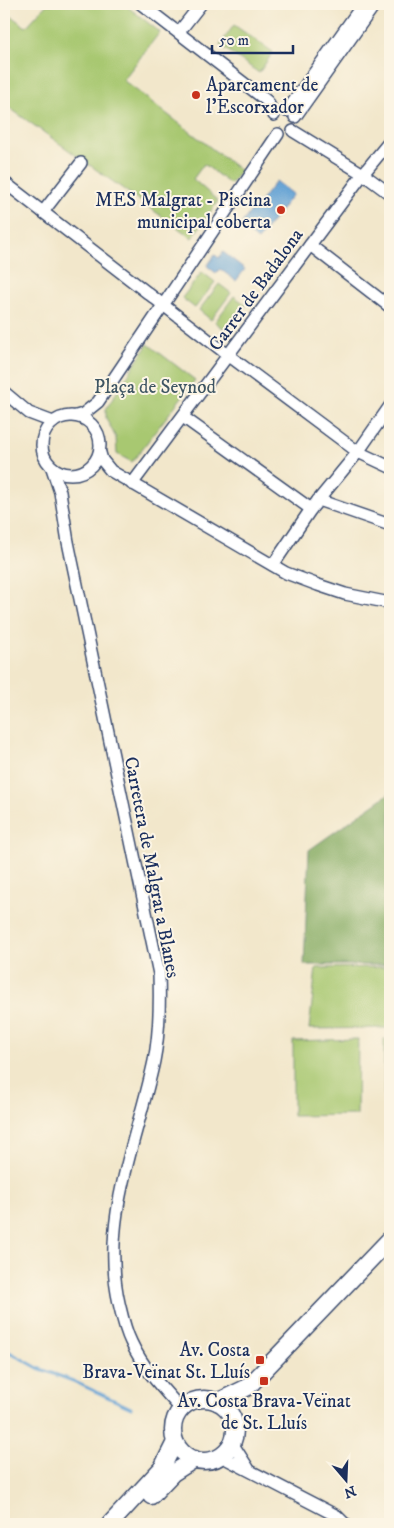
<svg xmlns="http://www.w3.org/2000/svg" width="394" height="1528" font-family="'IM FELL DW Pica',serif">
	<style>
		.green { fill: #a8c871; stroke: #627c68 }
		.forest { fill: #86ac63; stroke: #506e60 }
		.water { fill: #62a1d4; stroke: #3e6899 }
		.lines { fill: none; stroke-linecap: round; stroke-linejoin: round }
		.stream { stroke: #62a1d4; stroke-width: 3 }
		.street-casing { stroke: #3b4b6e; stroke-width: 14 }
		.secondary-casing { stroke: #3b4b6e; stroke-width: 19 }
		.street { stroke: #fff; stroke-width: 11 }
		.secondary { stroke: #fff; stroke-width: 16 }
		.poi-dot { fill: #c8321e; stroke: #fcf5e5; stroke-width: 2 }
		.labels { text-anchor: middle; stroke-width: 4; stroke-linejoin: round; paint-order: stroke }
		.poi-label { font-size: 19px; fill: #1b2f5e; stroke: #fcf5e5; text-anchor: end }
		.street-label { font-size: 19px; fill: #1b2f5e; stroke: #fcf5e5 }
		.park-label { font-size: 19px; fill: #3e5563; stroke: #fcf5e5 }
	</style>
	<rect width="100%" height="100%" fill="#fcf5e5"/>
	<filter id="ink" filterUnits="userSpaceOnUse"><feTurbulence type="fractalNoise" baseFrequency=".02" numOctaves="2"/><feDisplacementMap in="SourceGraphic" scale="10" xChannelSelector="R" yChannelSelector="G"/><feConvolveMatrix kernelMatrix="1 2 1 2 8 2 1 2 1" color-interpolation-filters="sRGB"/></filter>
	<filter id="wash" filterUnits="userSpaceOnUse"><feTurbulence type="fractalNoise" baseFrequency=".0096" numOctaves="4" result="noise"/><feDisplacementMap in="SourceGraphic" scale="20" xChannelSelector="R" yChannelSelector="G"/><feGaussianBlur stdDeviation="1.12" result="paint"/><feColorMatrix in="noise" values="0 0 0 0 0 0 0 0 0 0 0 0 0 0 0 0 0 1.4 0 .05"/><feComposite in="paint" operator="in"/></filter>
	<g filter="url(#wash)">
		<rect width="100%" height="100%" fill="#f2e7cb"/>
		<g class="green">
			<path d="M 47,4 L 124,4 L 160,32 L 123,80 L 241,171 L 230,184 L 204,164 L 193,179 L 218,201 L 192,238 L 4,104 L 4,11 L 26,27 Z"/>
			<path d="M 234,25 L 273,52 L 259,73 L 220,45 Z"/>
			<path d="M 202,272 L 215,282 L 195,308 L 182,298 Z"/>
			<path d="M 219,284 L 231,293 L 211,320 L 199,310 Z"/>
			<path d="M 234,296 L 246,305 L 227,331 L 215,322 Z"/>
			<path d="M 148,344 L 195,380 L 132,462 L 117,454 L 116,438 L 106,418 L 106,409 Z"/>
			<path d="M 390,967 L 390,1028 L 309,1029 L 316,968 Z"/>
			<path d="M 358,1039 L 357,1115 L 293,1116 L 293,1041 Z"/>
			<rect x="384" y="1039" width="6" height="56"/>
		</g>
		<path class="forest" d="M 390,793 L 390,965 L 304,965 L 309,850 Z"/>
		<g class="water">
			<path d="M 276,181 L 293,194 L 258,240 L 240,226 L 253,208 L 255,209 Z"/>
			<path d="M 223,252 L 245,269 L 236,281 L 220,269 L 216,273 L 207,266 L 215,255 L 219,258 Z"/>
		</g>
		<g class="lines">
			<path class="stream" d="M 4,1349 L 38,1368 L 73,1381 L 131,1408"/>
		</g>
	</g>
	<g filter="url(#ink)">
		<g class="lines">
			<g class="street-casing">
				<g id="street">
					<path d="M 141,4 L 267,101 L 274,115"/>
					<path d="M 384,4 L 390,8"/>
					<path d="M 179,32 L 201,4"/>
					<path d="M 287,111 L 363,4"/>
					<path d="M 295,117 L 375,4"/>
					<path d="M 293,131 L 363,174 L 390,194"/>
					<path d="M 4,182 L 228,355 L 358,452 L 390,467"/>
					<path d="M 43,212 L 81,163"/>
					<path d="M 310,245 L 390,307"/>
					<path d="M 4,392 L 29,413 L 53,422"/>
					<circle cx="71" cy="445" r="29"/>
					<path d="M 76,416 L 83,414 L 98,402 L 278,134"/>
					<path d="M 183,417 L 311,509"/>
					<path d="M 100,453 L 102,460 L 111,471 L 286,573 L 318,585 L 345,594 L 390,603"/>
					<path d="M 52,468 L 60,492 L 68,542 L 159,974 C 160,1003 160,1031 154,1061 C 137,1141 100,1220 119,1303 C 122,1316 125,1330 131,1342 C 143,1368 162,1388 181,1409"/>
					<path d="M 132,484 L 310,245 L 363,174 L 390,141"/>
					<path d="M 318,500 L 390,525"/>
					<path d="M 273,565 L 311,509 L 358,452 L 390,406"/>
					<path d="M 232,1443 L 248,1468"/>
					<path d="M 221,1456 L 337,1516 L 345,1524"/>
				</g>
			</g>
			<g class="secondary-casing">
				<g id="secondary">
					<circle cx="204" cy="1430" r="31"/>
					<path d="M 217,1402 L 248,1387 L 390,1239"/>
					<path d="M 151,1496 L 173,1473 L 195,1459"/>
					<path d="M 110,1524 L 162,1468 L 175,1442"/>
				</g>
			</g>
			<use href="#street" class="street"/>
			<use href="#secondary" class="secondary"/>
		</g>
	</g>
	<g class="poi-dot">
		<circle cx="196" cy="95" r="5"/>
		<circle cx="281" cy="210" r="5"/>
		<rect x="255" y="1355" width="10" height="10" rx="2.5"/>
		<rect x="259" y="1376" width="10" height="10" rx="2.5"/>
	</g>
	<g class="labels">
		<g class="poi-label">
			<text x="206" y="91" text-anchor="start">Aparcament de<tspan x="206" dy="22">l'Escorxador</tspan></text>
			<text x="271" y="206">MES Malgrat - Piscina<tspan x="271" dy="22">municipal coberta</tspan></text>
			<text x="250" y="1356">Av. Costa<tspan x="250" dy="22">Brava-Veïnat St. Lluís</tspan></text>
			<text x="264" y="1407" text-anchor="middle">Av. Costa Brava-Veïnat<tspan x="264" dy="22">de St. Lluís</tspan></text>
		</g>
		<g class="street-label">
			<text transform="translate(255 289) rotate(-54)" y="7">Carrer de Badalona</text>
			<text transform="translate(153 867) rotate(79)" y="7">Carretera de Malgrat a Blanes</text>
		</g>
		<g class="park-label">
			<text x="155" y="393">Plaça de Seynod</text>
		</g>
	</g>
	<rect width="394" height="1528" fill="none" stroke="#fcf5e5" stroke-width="20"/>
	<g transform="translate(346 1480) rotate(161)" stroke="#fcf5e5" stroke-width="4" paint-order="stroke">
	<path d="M0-4L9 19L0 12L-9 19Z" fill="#1b2f5e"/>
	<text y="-8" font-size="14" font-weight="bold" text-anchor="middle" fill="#1b2f5e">N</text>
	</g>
	<path d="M212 45v8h81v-8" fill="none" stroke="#1b2f5e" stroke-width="2.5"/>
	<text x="219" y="45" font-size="15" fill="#1b2f5e" stroke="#fcf5e5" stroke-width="4" paint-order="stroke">50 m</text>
</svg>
